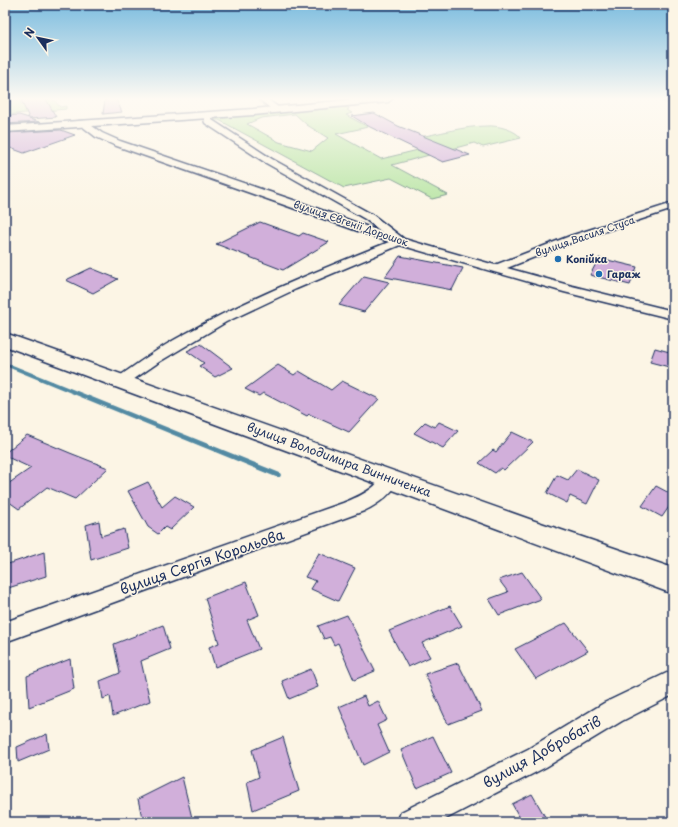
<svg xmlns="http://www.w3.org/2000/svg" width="678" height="827" font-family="'Playpen Sans',sans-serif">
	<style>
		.green { fill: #b6e4a2; stroke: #688a80; fill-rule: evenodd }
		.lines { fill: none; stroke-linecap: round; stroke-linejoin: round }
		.stream { fill: #528aa3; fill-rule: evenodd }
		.building { fill: #d1afda; stroke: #1b2f5e }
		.minor-casing { stroke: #1b2f5e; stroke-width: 3 }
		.tertiary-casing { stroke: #1b2f5e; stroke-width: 3 }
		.secondary-casing { stroke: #1b2f5e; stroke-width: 3 }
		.minor { fill: #fcf5e5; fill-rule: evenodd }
		.tertiary { fill: #fcf5e5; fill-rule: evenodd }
		.secondary { fill: #fcf5e5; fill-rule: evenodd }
		.poi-dot { fill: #1f6fb2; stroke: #fcf5e5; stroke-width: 1.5 }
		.labels { text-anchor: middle; stroke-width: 3; stroke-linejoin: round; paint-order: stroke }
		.far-street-label { font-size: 10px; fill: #1b2f5e; stroke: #fcf5e5 }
		.far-poi-label { font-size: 10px; font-weight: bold; fill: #1b2f5e; stroke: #fcf5e5; text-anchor: start }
		.street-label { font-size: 12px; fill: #1b2f5e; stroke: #fcf5e5 }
		.near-street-label { font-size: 14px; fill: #1b2f5e; stroke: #fcf5e5 }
	</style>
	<rect width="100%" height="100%" fill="#fcf5e5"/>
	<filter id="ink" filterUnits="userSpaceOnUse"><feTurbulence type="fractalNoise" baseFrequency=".025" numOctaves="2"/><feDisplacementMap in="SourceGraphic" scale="8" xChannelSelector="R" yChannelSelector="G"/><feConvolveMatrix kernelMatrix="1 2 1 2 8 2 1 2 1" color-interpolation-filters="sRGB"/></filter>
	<g filter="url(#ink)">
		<g class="green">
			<path d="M 5,99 L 18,99 L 21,104 L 53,99 L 60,107 L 66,106 L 66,109 L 5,115 Z"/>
			<path d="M 348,107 L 349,109 L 347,110 L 352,113 L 346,115 L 368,127 L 336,134 L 381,159 L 418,150 L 421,152 L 436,148 L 415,138 C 437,134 465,126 487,126 C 497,125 516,130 521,138 L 483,147 L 474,143 L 392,165 L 448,195 L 432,199 L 391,178 L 344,188 L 219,120 L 214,120 L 220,116 ZM 295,114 L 307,125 L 328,138 L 312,151 L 279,142 L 247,124 L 261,118 Z"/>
		</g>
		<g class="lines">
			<path class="stream" d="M 5,362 L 280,473 L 281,475 L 280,477 L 276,477 L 5,366 Z"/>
		</g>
		<g class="building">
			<path d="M 31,99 L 46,99 L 56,117 L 29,119 L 39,122 L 5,124 L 5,116 L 19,115 L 29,118 L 21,100 Z"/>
			<path d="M 105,99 L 116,99 L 122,112 L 103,114 Z"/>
			<path d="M 374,113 L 398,126 L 470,155 L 443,162 L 370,127 L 352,116 Z"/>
			<path d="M 61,130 L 75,135 L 24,153 L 5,146 L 5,133 Z"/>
			<path d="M 260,222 L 299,236 L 303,233 L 329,242 L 283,270 L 216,244 Z"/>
			<path d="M 400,256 L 463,268 L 452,290 L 385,277 Z"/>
			<path d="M 599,258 L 637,267 L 630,285 L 590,275 Z"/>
			<path d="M 91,268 L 118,279 L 93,293 L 66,280 Z"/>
			<path d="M 364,276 L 389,282 L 364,312 L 339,305 Z"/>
			<path d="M 201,344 L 233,368 L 215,377 L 199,366 L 204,363 L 187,351 Z"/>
			<path d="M 655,348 L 673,353 L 673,368 L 650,362 Z"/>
			<path d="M 278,365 L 294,375 L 299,371 L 331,390 L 342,381 L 379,399 L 349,432 L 309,414 L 307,416 L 263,393 L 259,396 L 245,389 Z"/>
			<path d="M 425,422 L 435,427 L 439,422 L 458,431 L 443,448 L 414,433 Z"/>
			<path d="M 512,432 L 533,442 L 504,470 L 501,468 L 495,473 L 479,463 L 493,450 L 496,452 Z"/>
			<path d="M 27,435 L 70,453 L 108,468 L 75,499 L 47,487 L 19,509 L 5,499 L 5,486 L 31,468 L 5,456 L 5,453 Z"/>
			<path d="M 577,469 L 599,480 L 587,504 L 570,496 L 567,503 L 547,493 L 557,475 L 568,480 Z"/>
			<path d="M 148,482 L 162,507 L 175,496 L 194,507 L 170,530 L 165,527 L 158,534 L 148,527 L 128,491 Z"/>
			<path d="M 656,486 L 673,495 L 673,501 L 662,517 L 642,506 Z"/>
			<path d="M 99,521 L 101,536 L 124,529 L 128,548 L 91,560 L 86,525 Z"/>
			<path d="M 44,552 L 46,576 L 5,589 L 5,565 Z"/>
			<path d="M 319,553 L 355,568 L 338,601 L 311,589 L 316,581 L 305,577 Z"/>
			<path d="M 522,572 L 541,599 L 499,615 L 489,599 L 508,592 L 499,580 Z"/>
			<path d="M 246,582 L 259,615 L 247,620 L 259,649 L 215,667 L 209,647 L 219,643 L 205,598 Z"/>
			<path d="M 450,606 L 462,626 L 422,643 L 430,657 L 408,667 L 389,631 Z"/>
			<path d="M 347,615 L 375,671 L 354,680 L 338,643 L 334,645 L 330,637 L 324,639 L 318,626 Z"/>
			<path d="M 566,623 L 588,651 L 536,679 L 515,649 Z"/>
			<path d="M 163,625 L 170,649 L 141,661 L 150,701 L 113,716 L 110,696 L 103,699 L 100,681 L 120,673 L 114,644 Z"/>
			<path d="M 70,659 L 74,689 L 29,707 L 27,676 Z"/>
			<path d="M 458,663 L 482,711 L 448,724 L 425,674 Z"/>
			<path d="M 311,669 L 318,687 L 289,699 L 282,681 Z"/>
			<path d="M 364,696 L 368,706 L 378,701 L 387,720 L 377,725 L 389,752 L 363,765 L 339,707 Z"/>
			<path d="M 47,734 L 49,749 L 18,762 L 17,747 Z"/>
			<path d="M 433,736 L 451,773 L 417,788 L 401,750 Z"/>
			<path d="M 283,737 L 299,791 L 253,810 L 247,782 L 259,777 L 252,750 Z"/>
			<path d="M 182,777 L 193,822 L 143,822 L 138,799 Z"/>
			<path d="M 532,794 L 548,822 L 522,822 L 512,804 Z"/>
		</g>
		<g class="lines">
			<g class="minor-casing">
				<g id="minor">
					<path d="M 259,99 L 267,99 L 282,110 L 281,112 L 275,112 Z"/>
					<path d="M 661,99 L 673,100 L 673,104 L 662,100 Z"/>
					<path d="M 204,113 L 210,113 L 212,120 L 272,159 L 373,215 L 404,239 L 495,265 L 570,236 L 673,203 L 673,209 L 578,240 L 507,268 L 572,286 L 673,311 L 673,319 L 564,292 L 400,245 L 296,289 L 226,322 L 159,362 L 127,384 L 122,386 L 117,384 L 114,381 L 117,378 C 138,363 160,347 183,335 C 249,298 319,270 389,242 L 114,145 L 96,137 L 78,123 L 79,121 L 85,121 L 102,133 L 120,141 L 302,203 L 382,232 L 365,219 L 266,163 L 205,123 L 203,115 Z"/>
					<path d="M 391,472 L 397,474 L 400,479 C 392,494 380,503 364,511 L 5,642 L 5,622 L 343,503 C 353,499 363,495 372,488 C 379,483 382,475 391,472 Z"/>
					<path d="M 673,670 L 673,695 L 622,721 L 546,767 L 440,822 L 397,822 L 401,812 L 528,749 L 604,703 Z"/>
				</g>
			</g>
			<g class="tertiary-casing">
				<path id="tertiary" d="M 359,99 L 392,99 L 388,102 L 253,115 L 5,132 L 5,126 L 253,109 Z"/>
			</g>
			<g class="secondary-casing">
				<path id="secondary" d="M 5,333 L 532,520 L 673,568 L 673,594 L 5,346 Z"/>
			</g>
			<use href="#minor" class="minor"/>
			<use href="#tertiary" class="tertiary"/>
			<use href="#secondary" class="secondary"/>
		</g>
	</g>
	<linearGradient id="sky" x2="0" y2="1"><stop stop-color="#7bbcdf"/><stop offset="0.46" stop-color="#fefaf3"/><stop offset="1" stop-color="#fefaf3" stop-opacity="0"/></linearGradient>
	<rect width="678" height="215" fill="url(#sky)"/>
	<g class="poi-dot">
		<circle cx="558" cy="259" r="4"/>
		<circle cx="599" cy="274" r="4"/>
	</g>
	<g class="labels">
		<g class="far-street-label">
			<text transform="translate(351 223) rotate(19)" y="4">вулиця Євгенії Дорошок</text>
			<text transform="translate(585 236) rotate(-19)" y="4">вулиця Василя Стуса</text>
		</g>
		<g class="far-poi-label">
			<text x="566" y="263">Копійка</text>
			<text x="607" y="278">Гараж</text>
		</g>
		<g class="street-label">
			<text transform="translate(339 460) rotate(20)" y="4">вулиця Володимира Винниченка</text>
		</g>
		<g class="near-street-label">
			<text transform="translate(202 562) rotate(-19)" y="5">вулиця Сергія Корольова</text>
			<text transform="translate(542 752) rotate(-29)" y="5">вулиця Добробатів</text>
		</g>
	</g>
	<rect width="678" height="827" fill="none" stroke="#fcf5e5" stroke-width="20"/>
	<rect x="10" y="10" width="658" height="807" fill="none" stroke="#1b2f5e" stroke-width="1.5" filter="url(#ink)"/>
	<g transform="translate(38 38) rotate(303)" stroke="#fcf5e5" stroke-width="3" paint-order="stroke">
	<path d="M0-3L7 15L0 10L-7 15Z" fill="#1b2f5e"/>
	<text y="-6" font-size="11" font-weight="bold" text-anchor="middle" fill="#1b2f5e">N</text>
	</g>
</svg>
